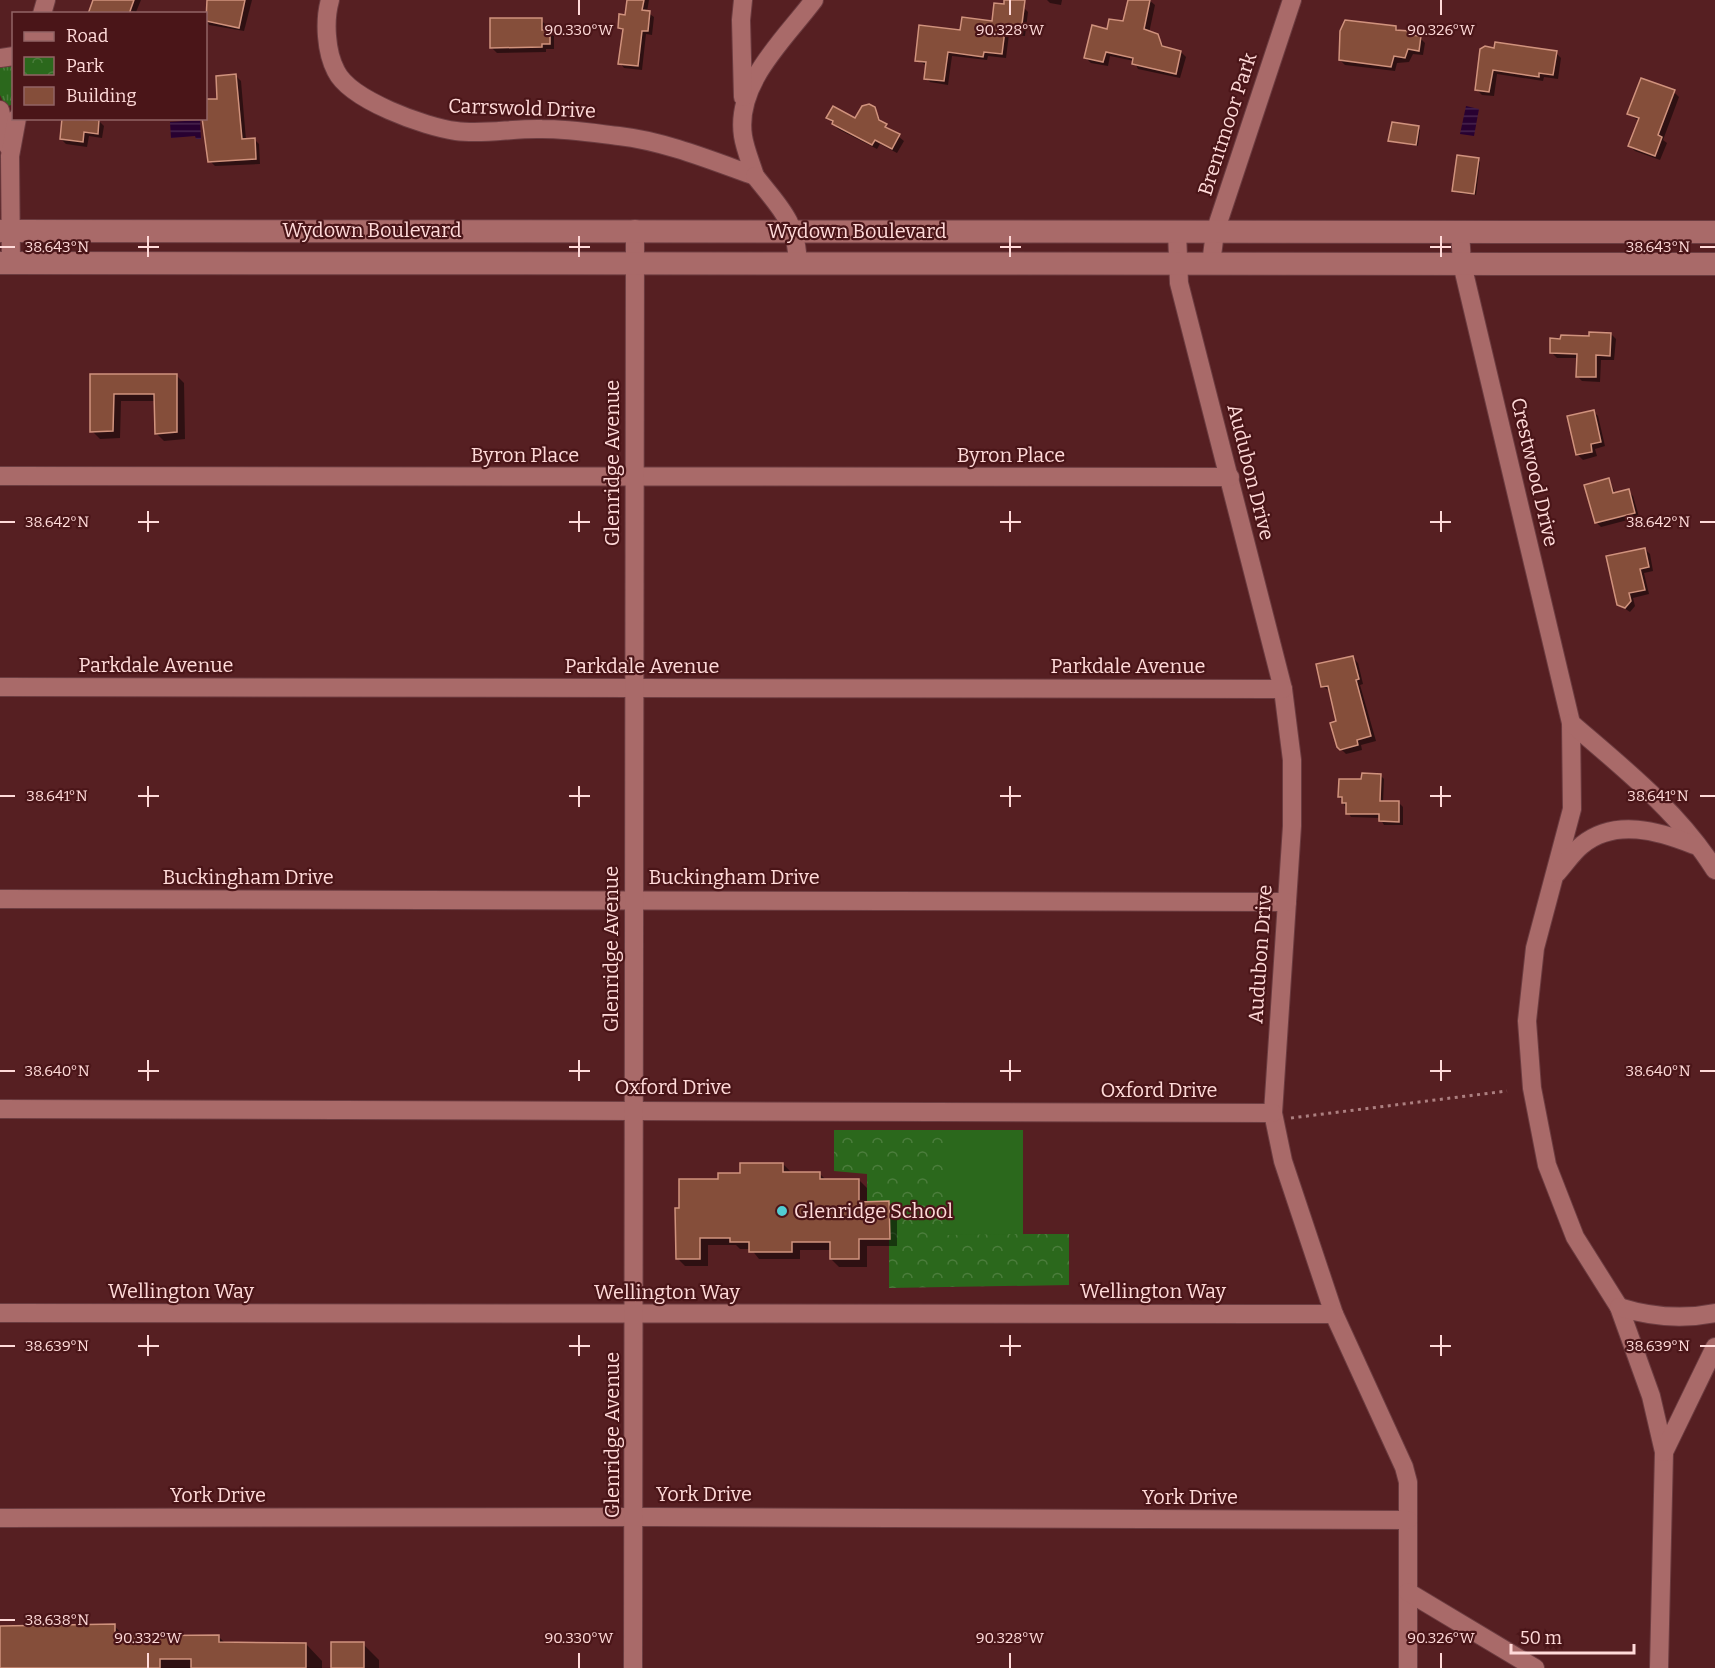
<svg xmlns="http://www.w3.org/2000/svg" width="1715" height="1668" font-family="Bitter,serif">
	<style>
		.grass { fill: url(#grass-tufts) }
		.park { fill: url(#park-crowns) }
		.garden { fill: #2b681c }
		.water { fill: url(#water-rules) }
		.shadow { fill: #0007 }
		.building { fill: #854e3a; stroke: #d0927d; stroke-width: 1.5 }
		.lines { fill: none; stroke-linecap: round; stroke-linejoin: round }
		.minor-casing { stroke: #6c3c40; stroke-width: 20 }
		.tertiary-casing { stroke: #6c3c40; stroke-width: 24 }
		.path { stroke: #ac7f80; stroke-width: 3; stroke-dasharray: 3 4.5; stroke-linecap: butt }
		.minor { stroke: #a96a69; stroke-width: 18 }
		.tertiary { stroke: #a96a69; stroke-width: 22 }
		.ticks { fill: none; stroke: #ffdad9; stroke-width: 2 }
		.poi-dot { fill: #51ccd2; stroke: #4a1518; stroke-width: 2 }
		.labels { text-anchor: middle; stroke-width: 4.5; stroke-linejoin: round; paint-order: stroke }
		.street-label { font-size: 20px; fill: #ffdad9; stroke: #4a1518 }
		.poi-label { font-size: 20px; fill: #ffdad9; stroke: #4a1518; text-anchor: start }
		.ticks-label { font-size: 15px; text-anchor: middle; fill: #ffdad9; stroke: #4a1518; stroke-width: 4.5; stroke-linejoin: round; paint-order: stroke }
	</style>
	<defs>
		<pattern id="grass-tufts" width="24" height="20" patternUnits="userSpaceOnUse" patternTransform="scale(1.5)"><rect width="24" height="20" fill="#2b681c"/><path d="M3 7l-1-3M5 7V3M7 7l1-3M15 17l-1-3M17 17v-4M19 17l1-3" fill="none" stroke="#4b7d3c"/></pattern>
		<pattern id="park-crowns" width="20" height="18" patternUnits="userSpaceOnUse" patternTransform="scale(1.5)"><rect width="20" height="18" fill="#2b681c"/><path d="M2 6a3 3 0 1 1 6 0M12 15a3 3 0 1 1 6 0" fill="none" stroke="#4b7d3c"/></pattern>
		<pattern id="water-rules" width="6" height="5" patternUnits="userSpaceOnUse" patternTransform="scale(1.5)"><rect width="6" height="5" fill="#280131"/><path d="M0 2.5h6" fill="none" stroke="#48254e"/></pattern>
	</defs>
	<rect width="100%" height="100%" fill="#561f22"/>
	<path class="grass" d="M 13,66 L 11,105 L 6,107 L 0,95 L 0,67 Z"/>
	<path class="park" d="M 834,1130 L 947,1130 L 947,1234 L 1069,1234 L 1069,1285 L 889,1288 L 889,1202 L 867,1202 L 867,1174 L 834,1171 Z"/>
	<path class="garden" d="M 947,1130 L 1023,1130 L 1023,1234 L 947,1235 Z"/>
	<g class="water">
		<path d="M 1466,106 L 1479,109 L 1474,136 L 1460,134 Z"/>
		<path d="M 200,120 L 201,139 L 196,139 L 195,136 L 171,138 L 170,122 Z"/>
	</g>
	<g class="shadow">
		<path d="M 94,0 L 141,0 L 136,12 Z"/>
		<path d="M 210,0 L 252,0 L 244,31 L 209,25 L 206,16 Z"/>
		<path d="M 628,0 L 649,0 L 647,12 L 654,17 L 652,35 L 646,34 L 642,70 L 624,68 L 620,63 L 624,32 L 619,27 L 626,17 Z"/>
		<path d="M 1047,0 L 1062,0 L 1061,5 L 1050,3 Z"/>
		<path d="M 1129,0 L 1149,0 L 1155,5 L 1149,33 L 1157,35 L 1165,48 L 1181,52 L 1186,57 L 1180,78 L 1138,69 L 1134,61 L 1110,56 L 1108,66 L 1091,63 L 1086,58 L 1108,30 L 1124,23 Z"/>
		<path d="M 1024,8 L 1028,12 L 1025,36 L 1009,34 L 1006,58 L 988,56 L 987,60 L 952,56 L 948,85 L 930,82 L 926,78 L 928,66 L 916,60 L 962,32 L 993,22 Z"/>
		<path d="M 541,20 L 546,25 L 546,31 L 554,36 L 554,49 L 546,49 L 546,52 L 497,53 L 492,48 Z"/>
		<path d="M 1396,28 L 1400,32 L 1420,38 L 1425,43 L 1423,55 L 1413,54 L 1409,62 L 1397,63 L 1395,71 L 1345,65 L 1340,60 Z"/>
		<path d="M 1495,49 L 1556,53 L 1561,58 L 1558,79 L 1544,77 L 1543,81 L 1497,74 L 1494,96 L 1482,95 L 1477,90 Z"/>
		<path d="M 236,76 L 241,81 L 246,140 L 254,139 L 259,144 L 260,164 L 215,166 L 210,161 L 207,136 L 204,133 L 206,101 L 219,100 Z"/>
		<path d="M 1674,92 L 1679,97 L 1663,140 L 1667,143 L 1660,160 L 1635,151 L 1630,146 L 1639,121 L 1629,114 Z"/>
		<path d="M 874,109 L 883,124 L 904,141 L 897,153 L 880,144 L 877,149 L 838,129 L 828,118 L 855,120 Z"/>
		<path d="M 64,118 L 91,118 L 99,121 L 104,126 L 102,138 L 89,136 L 87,147 L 66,144 L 61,139 Z"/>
		<path d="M 1418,128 L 1420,130 L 1418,146 L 1390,140 Z"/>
		<path d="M 1478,160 L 1480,162 L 1476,195 L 1456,193 L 1454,191 Z"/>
		<path d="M 1611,334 L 1616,339 L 1614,360 L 1601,360 L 1600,382 L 1582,381 L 1577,376 L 1578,358 L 1557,358 L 1552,353 L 1591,337 Z"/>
		<path d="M 176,375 L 184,383 L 185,439 L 164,441 L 156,433 L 156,401 L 121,401 L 120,438 L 100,439 L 92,431 L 91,376 Z"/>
		<path d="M 1593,411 L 1598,416 L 1605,446 L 1595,449 L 1597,456 L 1583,460 L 1578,455 Z"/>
		<path d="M 1609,480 L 1616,494 L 1628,491 L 1633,496 L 1639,517 L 1601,527 L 1596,522 Z"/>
		<path d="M 1645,549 L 1650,554 L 1653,571 L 1644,573 L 1649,594 L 1633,598 L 1635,606 L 1630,612 L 1618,604 Z"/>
		<path d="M 1353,658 L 1358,663 L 1363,684 L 1360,685 L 1376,741 L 1361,745 L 1362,750 L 1346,754 L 1338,746 L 1338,722 L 1331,691 L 1323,687 Z"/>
		<path d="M 1380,775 L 1384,779 L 1383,803 L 1399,803 L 1403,807 L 1403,825 L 1384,825 L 1380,818 L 1351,817 L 1339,796 L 1363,781 Z"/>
		<path d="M 783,1164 L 791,1172 L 819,1173 L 827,1181 L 859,1180 L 867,1188 L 867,1203 L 889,1203 L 897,1211 L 897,1246 L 867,1246 L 867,1267 L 839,1267 L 831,1259 L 831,1250 L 800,1250 L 800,1259 L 759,1259 L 751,1249 L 740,1249 L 736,1245 L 708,1245 L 708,1266 L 685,1266 L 677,1258 L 720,1181 Z"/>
		<path d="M 114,1626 L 126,1637 L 218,1636 L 225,1643 L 306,1644 L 322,1661 L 322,1668 L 0,1668 L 0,1628 Z"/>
		<path d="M 363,1644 L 379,1660 L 379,1668 L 332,1668 Z"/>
	</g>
	<g class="building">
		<path d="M 93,0 L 134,0 L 129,14 L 88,14 Z"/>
		<path d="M 207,0 L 245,0 L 239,28 L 206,21 Z"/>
		<path d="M 627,0 L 644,0 L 642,10 L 650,11 L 648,31 L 642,31 L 638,66 L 618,64 L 623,29 L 618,28 L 619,14 L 625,15 Z"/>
		<path d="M 1004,0 L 1025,0 L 1021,32 L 1005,30 L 1002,54 L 984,52 L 983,57 L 948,52 L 944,81 L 924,79 L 926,62 L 915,61 L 919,25 L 960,30 L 962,17 L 992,21 L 994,3 L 1004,4 Z"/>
		<path d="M 1128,0 L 1150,0 L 1144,29 L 1158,34 L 1162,46 L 1181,51 L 1176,74 L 1132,64 L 1133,58 L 1106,52 L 1103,62 L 1084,58 L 1092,25 L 1107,29 L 1109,19 L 1123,21 Z"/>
		<path d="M 490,18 L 542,18 L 542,30 L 550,30 L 550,44 L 542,44 L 542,47 L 490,48 Z"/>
		<path d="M 1345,20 L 1396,26 L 1396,30 L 1410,31 L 1410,35 L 1421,36 L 1419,51 L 1408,49 L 1405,58 L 1394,56 L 1391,67 L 1339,60 L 1340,31 Z"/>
		<path d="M 1495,42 L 1557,51 L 1553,75 L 1539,73 L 1539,77 L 1493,70 L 1489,92 L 1475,90 L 1480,49 L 1485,46 L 1494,48 Z"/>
		<path d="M 236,74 L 242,139 L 255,138 L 256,159 L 208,162 L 202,118 L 206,118 L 206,99 L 217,99 L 216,76 Z"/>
		<path d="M 1641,78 L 1675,90 L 1658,135 L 1662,137 L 1655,156 L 1628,146 L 1639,118 L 1627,114 Z"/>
		<path d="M 869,104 L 875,107 L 879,120 L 887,124 L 885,127 L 900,134 L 892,149 L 875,140 L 872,145 L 832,124 L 833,121 L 826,118 L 833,106 L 855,118 L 862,106 Z"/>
		<path d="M 62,118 L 99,120 L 98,134 L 84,132 L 83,142 L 60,139 Z"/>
		<path d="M 1392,122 L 1419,126 L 1416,145 L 1388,141 Z"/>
		<path d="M 1457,155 L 1479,158 L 1474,194 L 1452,191 Z"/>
		<path d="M 1589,332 L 1611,333 L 1610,356 L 1596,355 L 1596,377 L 1576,377 L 1577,354 L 1550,353 L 1550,338 L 1560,339 L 1561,335 L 1589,336 Z"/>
		<path d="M 90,374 L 177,374 L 177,432 L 155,434 L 154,394 L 114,394 L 113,431 L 90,432 Z"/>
		<path d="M 1594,410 L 1601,442 L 1591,444 L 1592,452 L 1576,455 L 1567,416 Z"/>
		<path d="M 1609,478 L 1613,493 L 1629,489 L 1635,513 L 1595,523 L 1584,485 Z"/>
		<path d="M 1645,548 L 1649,567 L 1640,569 L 1645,590 L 1629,593 L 1631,601 L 1625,608 L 1617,605 L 1606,556 Z"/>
		<path d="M 1353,656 L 1359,679 L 1356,680 L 1371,736 L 1357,740 L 1358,745 L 1340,750 L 1337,747 L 1330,723 L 1336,721 L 1328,686 L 1321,687 L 1316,664 Z"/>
		<path d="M 1362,773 L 1381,774 L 1380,801 L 1399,801 L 1399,822 L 1379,821 L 1379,814 L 1346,814 L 1346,803 L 1342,803 L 1342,797 L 1338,797 L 1339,779 L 1361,779 Z"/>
		<path d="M 740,1163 L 783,1163 L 783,1172 L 820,1172 L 820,1179 L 859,1179 L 859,1202 L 889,1201 L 890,1239 L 859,1239 L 859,1259 L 830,1259 L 830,1242 L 792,1242 L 792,1252 L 749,1252 L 749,1242 L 730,1242 L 730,1238 L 700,1238 L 700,1259 L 676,1259 L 675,1208 L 679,1208 L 679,1179 L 718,1179 L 718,1173 L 740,1173 Z"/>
		<path d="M 115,1624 L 115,1636 L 219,1635 L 219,1642 L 306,1643 L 306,1668 L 191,1668 L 191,1659 L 160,1659 L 160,1668 L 0,1668 L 0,1626 Z"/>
		<rect x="331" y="1642" width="33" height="26"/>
	</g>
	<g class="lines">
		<g class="minor-casing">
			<g id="minor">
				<path d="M 330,0 C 324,21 326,52 336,71 C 350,100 425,127 456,131 C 484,135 513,128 542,129 C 568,129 594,133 619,136 C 664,141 713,161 755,176 C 751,163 745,149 743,136 C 735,83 785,39 814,0"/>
				<path d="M 42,14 L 46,0"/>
				<path d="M 0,58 L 14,56"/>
				<path d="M 743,97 L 741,20 L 743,0"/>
				<path d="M 0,110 L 8,146"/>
				<path d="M 755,176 C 780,208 796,220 798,263"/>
				<path d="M 1460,231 L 1462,264 L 1571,723 L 1572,809 L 1535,948 L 1527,1021 L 1532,1088 L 1547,1165 L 1575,1237 L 1619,1307 L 1651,1396 L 1664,1452 L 1659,1668"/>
				<path d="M 1177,232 L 1179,283 L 1283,689 L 1292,760 L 1292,826 L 1273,1113 L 1283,1161 L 1334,1314 L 1404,1467 L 1408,1482 L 1408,1668"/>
				<path d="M 11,263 L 10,156 L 17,118"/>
				<path d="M 1211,264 L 1215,232 L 1292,0"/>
				<path d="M 0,476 L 1230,477"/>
				<path d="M 0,687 L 1283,689"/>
				<path d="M 1571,723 C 1622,767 1679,812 1715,870"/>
				<path d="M 1557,873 C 1565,864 1573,852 1582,845 C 1615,818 1659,831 1694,845"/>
				<path d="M 0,899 L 1287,902"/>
				<path d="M 0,1109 L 1273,1113"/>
				<path d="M 1619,1307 C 1651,1317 1681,1320 1715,1313"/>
				<path d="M 0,1313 L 1334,1314"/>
				<path d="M 1664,1452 L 1715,1347"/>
				<path d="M 0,1518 L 652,1517 L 1408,1520"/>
				<path d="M 1408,1592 L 1535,1668"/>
				<path d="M 633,1668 L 635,229"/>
			</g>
		</g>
		<g class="tertiary-casing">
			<g id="tertiary">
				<path d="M 0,231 L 1715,232"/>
				<path d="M 0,263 L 1715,264"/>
			</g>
		</g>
		<path class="path" d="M 1291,1118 L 1507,1091"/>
		<use href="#minor" class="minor"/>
		<use href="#tertiary" class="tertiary"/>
	</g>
	<path class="ticks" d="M 579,0 L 579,15M 1010,0 L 1010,15M 1441,0 L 1441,15M 148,236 L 148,257M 579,236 L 579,257M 1010,236 L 1010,257M 1441,236 L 1441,257M 0,247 L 15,247M 138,247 L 159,247M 569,247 L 590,247M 1000,247 L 1021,247M 1430,247 L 1451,247M 1700,247 L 1715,247M 148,511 L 148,532M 579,511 L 579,532M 1010,511 L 1010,532M 1441,511 L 1441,532M 0,522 L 15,522M 138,522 L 159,522M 569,522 L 590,522M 1000,522 L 1021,522M 1430,522 L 1451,522M 1700,522 L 1715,522M 148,786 L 148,807M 579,786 L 579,807M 1010,786 L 1010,807M 1441,786 L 1441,807M 0,796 L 15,796M 138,796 L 159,796M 569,796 L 590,796M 1000,796 L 1021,796M 1430,796 L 1451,796M 1700,796 L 1715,796M 148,1060 L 148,1081M 579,1060 L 579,1081M 1010,1060 L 1010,1081M 1441,1060 L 1441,1081M 0,1071 L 15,1071M 138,1071 L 159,1071M 569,1071 L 590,1071M 1000,1071 L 1021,1071M 1430,1071 L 1451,1071M 1700,1071 L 1715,1071M 148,1335 L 148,1356M 579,1335 L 579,1356M 1010,1335 L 1010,1356M 1441,1335 L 1441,1356M 0,1346 L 15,1346M 138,1346 L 159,1346M 569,1346 L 590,1346M 1000,1346 L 1021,1346M 1430,1346 L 1451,1346M 1700,1346 L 1715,1346M 0,1620 L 15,1620M 148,1653 L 148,1668M 579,1653 L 579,1668M 1010,1653 L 1010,1668M 1441,1653 L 1441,1668"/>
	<circle class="poi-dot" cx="782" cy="1211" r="6"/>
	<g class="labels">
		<g class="street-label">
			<text transform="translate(522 108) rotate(2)" y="7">Carrswold Drive</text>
			<text transform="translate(1227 124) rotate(-72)" y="7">Brentmoor Park</text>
			<text x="372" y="237">Wydown Boulevard</text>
			<text x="857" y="238">Wydown Boulevard</text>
			<text x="525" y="462">Byron Place</text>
			<text x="1011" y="462">Byron Place</text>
			<text transform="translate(612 463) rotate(-90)" y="7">Glenridge Avenue</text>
			<text transform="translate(1251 472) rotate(76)" y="7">Audubon Drive</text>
			<text transform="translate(1535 472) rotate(77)" y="7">Crestwood Drive</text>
			<text x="156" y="672">Parkdale Avenue</text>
			<text x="642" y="673">Parkdale Avenue</text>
			<text x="1128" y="673">Parkdale Avenue</text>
			<text x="248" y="884">Buckingham Drive</text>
			<text x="734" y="884">Buckingham Drive</text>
			<text transform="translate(611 949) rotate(-90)" y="7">Glenridge Avenue</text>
			<text transform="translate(1260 954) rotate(-86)" y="7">Audubon Drive</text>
			<text x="673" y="1094">Oxford Drive</text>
			<text x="1159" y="1097">Oxford Drive</text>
			<text x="181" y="1298">Wellington Way</text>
			<text x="1153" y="1298">Wellington Way</text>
			<text x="667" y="1299">Wellington Way</text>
			<text transform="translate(612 1435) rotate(-90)" y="7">Glenridge Avenue</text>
			<text x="704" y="1501">York Drive</text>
			<text x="218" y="1502">York Drive</text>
			<text x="1190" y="1504">York Drive</text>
		</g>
		<g class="poi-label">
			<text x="794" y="1218">Glenridge School</text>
		</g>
	</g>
	<g class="ticks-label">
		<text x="579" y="35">90.330°W</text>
		<text x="1010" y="35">90.328°W</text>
		<text x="1441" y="35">90.326°W</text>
		<text x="57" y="252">38.643°N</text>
		<text x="1658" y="252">38.643°N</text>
		<text x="57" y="527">38.642°N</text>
		<text x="1658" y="527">38.642°N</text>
		<text x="57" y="801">38.641°N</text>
		<text x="1658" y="801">38.641°N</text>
		<text x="57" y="1076">38.640°N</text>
		<text x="1658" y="1076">38.640°N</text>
		<text x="57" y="1351">38.639°N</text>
		<text x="1658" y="1351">38.639°N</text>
		<text x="57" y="1625">38.638°N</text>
		<text x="148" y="1643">90.332°W</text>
		<text x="579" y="1643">90.330°W</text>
		<text x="1010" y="1643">90.328°W</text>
		<text x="1441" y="1643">90.326°W</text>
	</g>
	<rect x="12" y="12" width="195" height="108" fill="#4a1518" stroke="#926465" stroke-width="1.5"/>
	<rect x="24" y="32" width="30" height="9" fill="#a96a69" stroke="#926465" stroke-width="1.5"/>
	<text x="66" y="42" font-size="18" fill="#ffdad9">Road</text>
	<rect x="24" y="57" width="30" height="18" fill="url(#park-crowns)" stroke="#926465" stroke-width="1.5"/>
	<text x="66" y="72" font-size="18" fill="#ffdad9">Park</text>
	<rect x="24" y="87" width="30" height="18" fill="#854e3a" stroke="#926465" stroke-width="1.5"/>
	<text x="66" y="102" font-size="18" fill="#ffdad9">Building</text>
	<path d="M1511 1644v9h123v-9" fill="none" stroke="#ffdad9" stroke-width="3"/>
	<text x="1520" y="1644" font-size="18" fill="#ffdad9" stroke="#4a1518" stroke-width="4.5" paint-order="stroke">50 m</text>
</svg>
